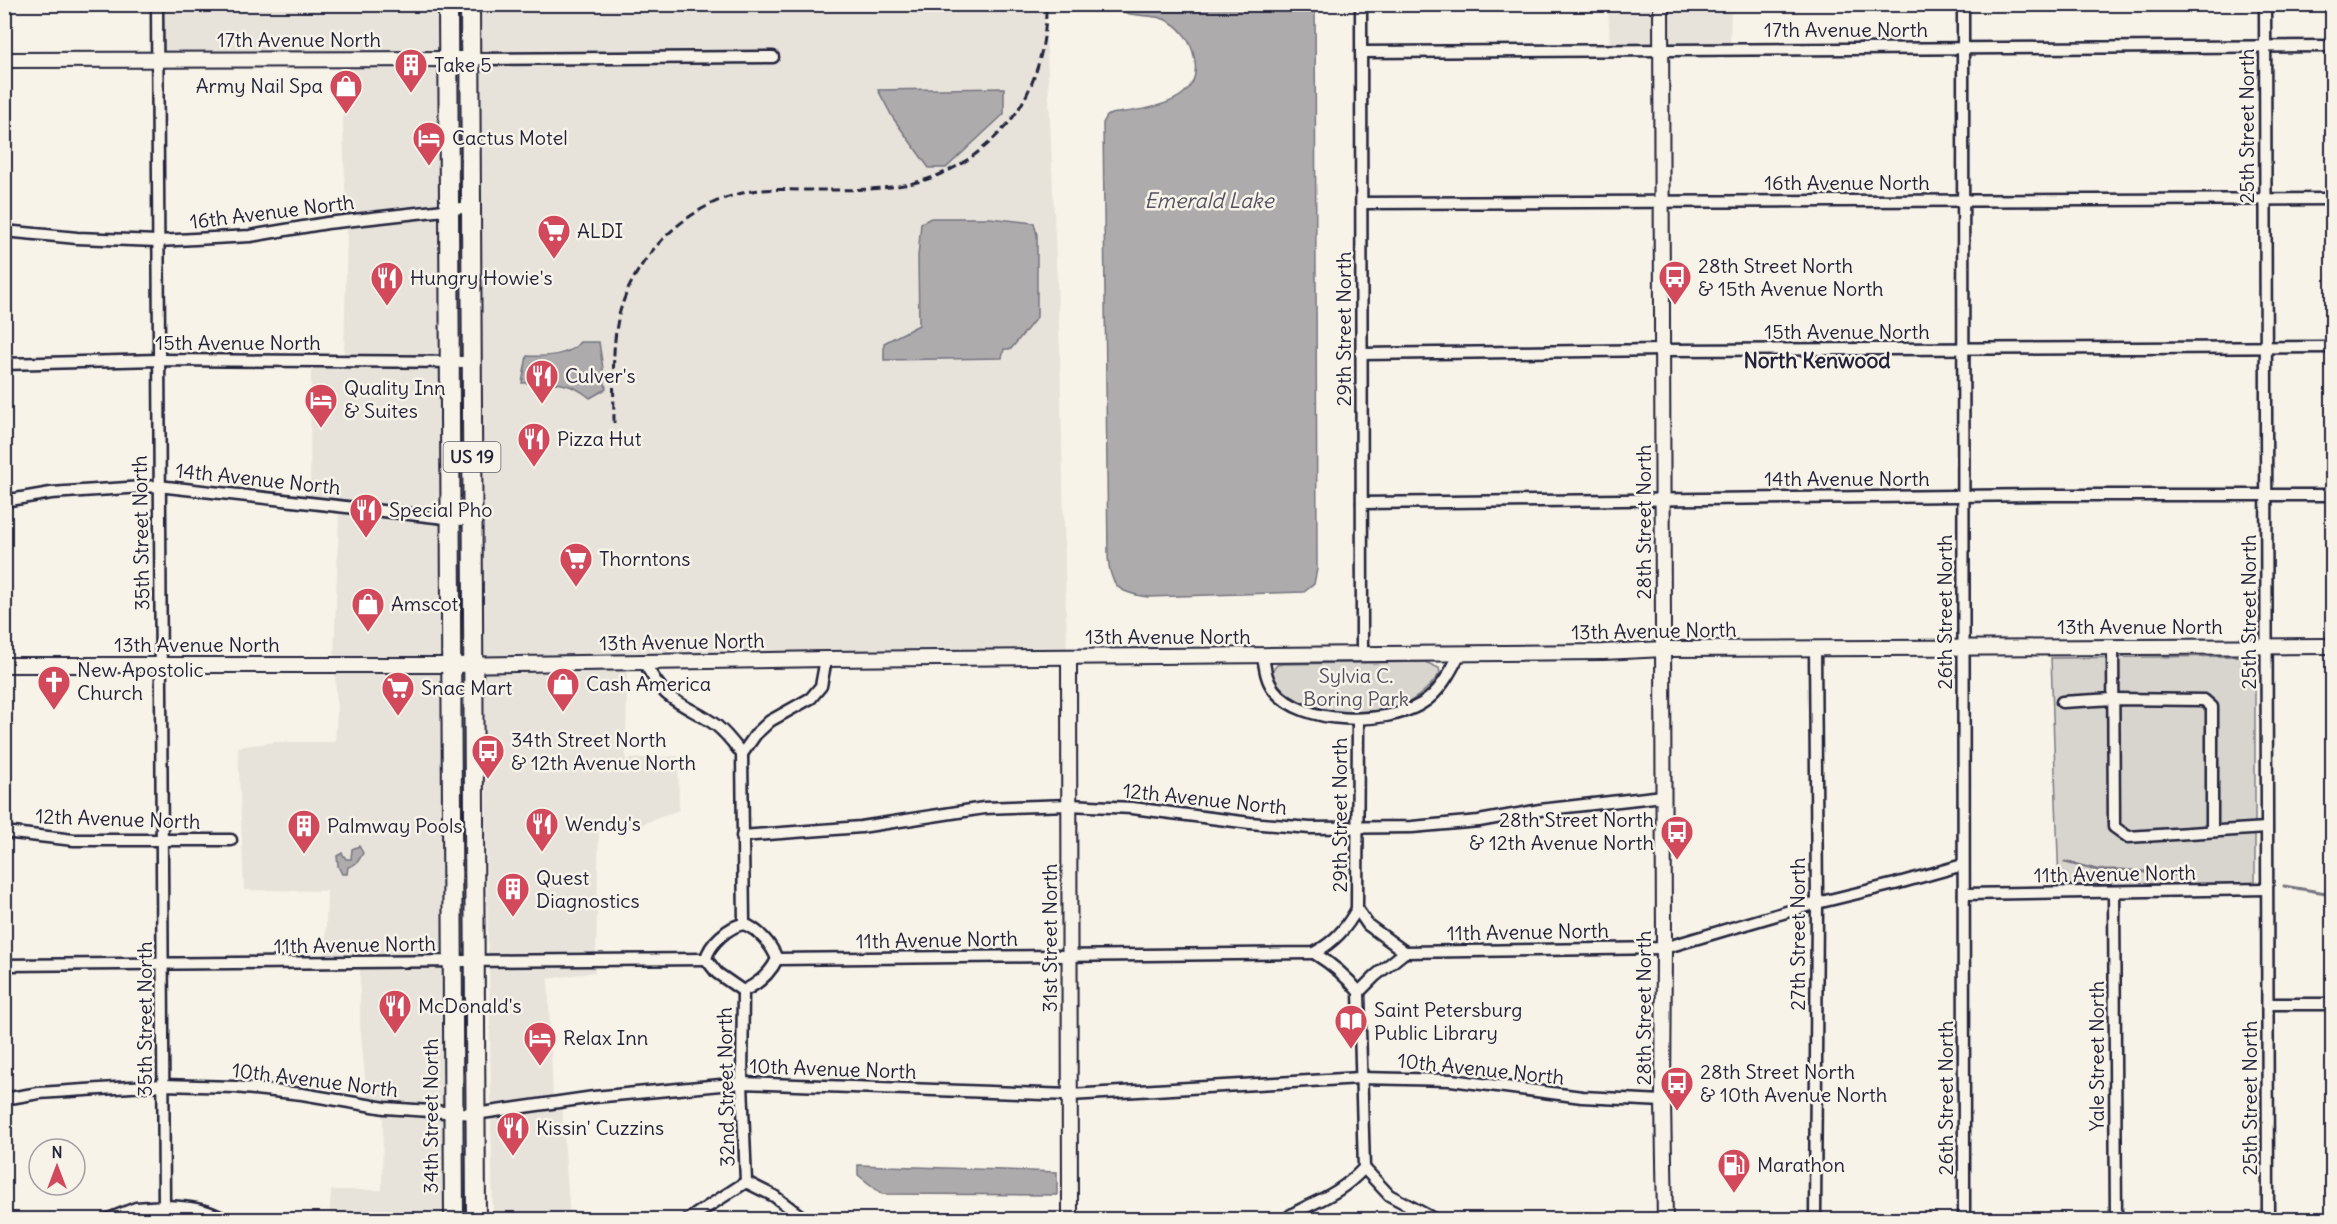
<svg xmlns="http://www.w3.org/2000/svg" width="2337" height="1224" font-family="Delius,sans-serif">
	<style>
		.built { fill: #e7e3db; fill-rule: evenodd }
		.green { fill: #d8d5cf; stroke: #7d7c85; stroke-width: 1.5 }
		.water { fill: #aeabad; stroke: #76747f; stroke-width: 1.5 }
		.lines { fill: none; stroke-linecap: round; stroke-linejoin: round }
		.stream { stroke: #76747f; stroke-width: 3 }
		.minor-casing { stroke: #22223b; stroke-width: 15 }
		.tertiary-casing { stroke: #22223b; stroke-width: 18 }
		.trunk-casing { stroke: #22223b; stroke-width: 22 }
		.minor { stroke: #f7f3e8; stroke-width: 10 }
		.tertiary { stroke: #f7f3e8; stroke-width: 14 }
		.trunk { stroke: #f7f3e8; stroke-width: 18 }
		.rail { stroke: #22223b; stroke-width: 3; stroke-dasharray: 9 4.5; stroke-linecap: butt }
		.labels { text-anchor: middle; stroke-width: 5; stroke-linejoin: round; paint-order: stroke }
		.shield { fill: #f7f3e8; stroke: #62616f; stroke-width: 1.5 }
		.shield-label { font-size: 18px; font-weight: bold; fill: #22223b }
		.street-label { font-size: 20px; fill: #22223b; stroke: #f7f3e8 }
		.poi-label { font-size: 20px; fill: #22223b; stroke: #f7f3e8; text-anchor: start }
		.park-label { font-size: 20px; fill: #504f60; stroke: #f7f3e8 }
		.water-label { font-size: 21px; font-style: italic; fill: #535263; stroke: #f7f3e8 }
		.neighbourhood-label { font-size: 21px; font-weight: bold; fill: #22223b; stroke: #f7f3e8 }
	</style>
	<rect width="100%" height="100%" fill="#f7f3e8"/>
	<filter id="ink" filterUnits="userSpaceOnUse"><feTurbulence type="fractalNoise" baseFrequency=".0167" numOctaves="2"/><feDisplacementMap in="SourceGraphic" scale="12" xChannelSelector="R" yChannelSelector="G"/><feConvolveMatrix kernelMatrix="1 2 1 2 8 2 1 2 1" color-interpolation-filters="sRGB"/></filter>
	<g filter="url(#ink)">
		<g class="built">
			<path d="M 162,5 L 442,5 L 443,53 L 163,54 Z"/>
			<path d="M 476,5 L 1045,5 L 1060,352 L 1067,651 L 823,652 L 646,656 L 645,654 L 642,656 L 484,659 L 476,65 L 778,62 L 778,51 L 476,53 ZM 990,218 L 1037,235 L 1004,349 L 884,343 L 919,325 L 918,257 L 921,223 ZM 576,348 L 578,388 L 556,383 L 522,383 L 528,356 L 542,357 Z"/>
			<path d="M 1608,5 L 1656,5 L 1656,46 L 1610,46 Z"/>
			<path d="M 1666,5 L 1731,5 L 1730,45 L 1666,46 Z"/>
			<path d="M 443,65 L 443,204 L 346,215 L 341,66 Z"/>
			<path d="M 443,216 L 444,356 L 344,355 L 347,227 Z"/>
			<path d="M 311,367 L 343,370 L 343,367 L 444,368 L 444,511 L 310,497 Z"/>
			<path d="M 339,512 L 444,523 L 445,659 L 334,659 Z"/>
			<path d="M 627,668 L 626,759 L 678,756 L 679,810 L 635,827 L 599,828 L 596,954 L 488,956 L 484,670 Z"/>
			<path d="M 335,671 L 445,671 L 446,956 L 325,958 L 327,891 L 244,890 L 238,747 L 275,742 L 335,742 L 337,710 Z"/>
			<path d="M 595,966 L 595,972 L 548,979 L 553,1097 L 491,1106 L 489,968 Z"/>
			<path d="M 446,968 L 446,1107 L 367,1099 L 360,1023 L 360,969 Z"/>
			<path d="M 562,1108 L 570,1219 L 493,1219 L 491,1118 Z"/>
			<path d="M 375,1112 L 446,1119 L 447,1219 L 329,1220 L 331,1190 L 382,1190 L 383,1118 Z"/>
		</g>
		<g class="green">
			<path d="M 2250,656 L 2255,660 L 2255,883 L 2059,885 L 2051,658 Z"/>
			<path d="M 1425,662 L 1439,668 L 1440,673 C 1429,689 1415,701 1396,708 C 1363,719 1282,713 1272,671 L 1277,665 L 1284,664 Z"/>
			<path d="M 161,1212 L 184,1213 L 209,1219 L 119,1220 L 142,1213 Z"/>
		</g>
		<g class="water">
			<path d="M 1114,5 L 1315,5 L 1317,569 L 1314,584 L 1304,592 L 1148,597 C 1119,593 1110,587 1108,556 L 1103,123 L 1107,116 L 1111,114 C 1143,109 1206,106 1194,56 C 1191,42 1182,29 1170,22 C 1153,11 1127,21 1114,5 Z"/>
			<path d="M 1004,88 L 1004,114 L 946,168 L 929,168 L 893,118 L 878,90 Z"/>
			<path d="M 931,218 L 990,218 L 1034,223 L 1037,235 L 1037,317 L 1011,349 L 1004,349 L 1002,358 L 884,360 L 884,343 L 919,325 L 918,257 L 921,223 Z"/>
			<path d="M 580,342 L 599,342 L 606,389 L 590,398 C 568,379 549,383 522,383 L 527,356 C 543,357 570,356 580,342 Z"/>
			<path d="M 359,846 L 363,853 C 359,860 357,865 348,867 L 347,874 L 342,874 L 338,866 L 337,856 L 342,853 L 346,859 L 351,859 L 352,849 Z"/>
			<path d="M 858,1165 L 1057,1172 L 1057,1195 L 882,1194 L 858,1175 Z"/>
		</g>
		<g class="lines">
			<g class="stream">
				<path d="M 2065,862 L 2097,870 L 2122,870 L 2189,876"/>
				<path d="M 2284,886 L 2332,894"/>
			</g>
			<g class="minor-casing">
				<g id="minor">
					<path d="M 1361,4 L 1362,654"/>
					<path d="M 1963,4 L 1964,1220"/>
					<path d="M 2265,4 L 2268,1220"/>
					<path d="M 1361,52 L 2332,46"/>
					<path d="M 471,59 L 773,57"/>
					<path d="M 1362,203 L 2332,199"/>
					<path d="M 4,231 L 77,238 L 158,241 L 250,236 L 327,223 L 471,207"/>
					<path d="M 1361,354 L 1663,350 L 2332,347"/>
					<path d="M 4,364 L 158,360 L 471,362"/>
					<path d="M 4,501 L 51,493 L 158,486 L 472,521"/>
					<path d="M 1362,503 L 2038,495 L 2332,495"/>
					<path d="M 2113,647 L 2114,827 L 2128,837 L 2266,828"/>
					<path d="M 1815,648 L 1817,903 L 1815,1220"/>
					<path d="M 1263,656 C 1265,668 1266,680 1274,690 C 1302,726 1386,725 1421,704 C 1439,694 1451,671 1460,653"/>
					<path d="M 644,662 C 651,674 658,687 669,696 C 684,708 702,714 717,726 C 727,734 734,744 742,754 L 744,924"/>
					<path d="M 2062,702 L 2113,699 L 2204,700 L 2212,707 L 2212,831"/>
					<path d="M 742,754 L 756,734 L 770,721 L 811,698 L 821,686 L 826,659"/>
					<path d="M 4,832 L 74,840 L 231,840"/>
					<path d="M 742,836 L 861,827 L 984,808 L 1069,805 L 1132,808 L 1250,823 L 1310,828 L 1412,827 L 1479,821 L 1540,810 L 1663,796"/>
					<path d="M 2114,893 L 2116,1220"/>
					<path d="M 1964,894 L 2266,889"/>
					<path d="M 1357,909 L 1368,925 L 1405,952"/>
					<path d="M 744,924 C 759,930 771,944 777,959 C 770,974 758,984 743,991 L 717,973 L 706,959 C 709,944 729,926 744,924 Z"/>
					<path d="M 1405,952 L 1664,948 L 1817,903 L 1895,884 L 1963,865"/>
					<path d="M 1314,953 C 1332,964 1346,976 1359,992 L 1364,1168"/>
					<path d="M 777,959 L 1314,953 C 1334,942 1346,929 1357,909 L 1358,721"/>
					<path d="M 4,965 L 706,959"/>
					<path d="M 743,991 L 742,1083 L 746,1182"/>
					<path d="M 1359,992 L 1375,976 L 1405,952"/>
					<path d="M 2268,1004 L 2332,1004"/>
					<path d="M 4,1099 L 39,1093 L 162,1085 L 235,1087 L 302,1094 L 385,1108 L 475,1114 L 594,1097 L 742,1083 L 1070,1095 L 1360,1078 L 1451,1080 L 1582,1097 L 1663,1101"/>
					<path d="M 164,1206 C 184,1207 207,1208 225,1220"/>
					<path d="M 106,1220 L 136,1208 L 164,1206 L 157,4"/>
					<path d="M 687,1220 L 746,1182 L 774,1196 L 806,1220"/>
					<path d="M 1287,1220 L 1291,1215 C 1320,1199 1340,1194 1364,1168 L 1389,1195 L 1436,1220"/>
				</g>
			</g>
			<g class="tertiary-casing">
				<g id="tertiary">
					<path d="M 1661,4 L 1664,948 L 1663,1101 L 1665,1220"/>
					<path d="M 4,60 L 471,59"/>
					<path d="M 1069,657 L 1070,1220"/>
					<path d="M 4,665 L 451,665 L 826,659 L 1603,652 L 1664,649 L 2332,646"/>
				</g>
			</g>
			<g class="trunk-casing">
				<g id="trunk">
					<path d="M 448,4 L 454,1220"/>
					<path d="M 470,4 L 476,1220"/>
				</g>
			</g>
			<use href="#minor" class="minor"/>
			<use href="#tertiary" class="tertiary"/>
			<use href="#trunk" class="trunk"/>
			<path class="rail" d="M 614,423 C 614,388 611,349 619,315 C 634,256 688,203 747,192 C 766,188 787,190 806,190 C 889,190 945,192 1005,127 C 1034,95 1047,46 1046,4"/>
		</g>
	</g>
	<defs>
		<g id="building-pin" transform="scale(1.725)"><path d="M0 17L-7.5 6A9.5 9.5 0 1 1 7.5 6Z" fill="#d1495b" stroke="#f7f3e8"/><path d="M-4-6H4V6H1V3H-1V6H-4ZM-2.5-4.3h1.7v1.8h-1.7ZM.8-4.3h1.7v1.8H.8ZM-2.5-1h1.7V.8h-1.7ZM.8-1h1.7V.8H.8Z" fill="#fff"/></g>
		<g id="shop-pin" transform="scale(1.725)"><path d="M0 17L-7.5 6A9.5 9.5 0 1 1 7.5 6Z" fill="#d1495b" stroke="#f7f3e8"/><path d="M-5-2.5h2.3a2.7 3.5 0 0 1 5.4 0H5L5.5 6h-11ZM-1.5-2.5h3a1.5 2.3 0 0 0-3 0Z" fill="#fff"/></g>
		<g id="hotel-pin" transform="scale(1.725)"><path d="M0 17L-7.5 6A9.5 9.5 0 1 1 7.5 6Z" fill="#d1495b" stroke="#f7f3e8"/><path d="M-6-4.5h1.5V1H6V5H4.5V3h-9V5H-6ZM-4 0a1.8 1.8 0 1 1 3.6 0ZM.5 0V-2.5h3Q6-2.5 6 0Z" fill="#fff"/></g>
		<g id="supermarket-pin" transform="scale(1.725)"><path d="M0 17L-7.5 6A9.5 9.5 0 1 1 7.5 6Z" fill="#d1495b" stroke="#f7f3e8"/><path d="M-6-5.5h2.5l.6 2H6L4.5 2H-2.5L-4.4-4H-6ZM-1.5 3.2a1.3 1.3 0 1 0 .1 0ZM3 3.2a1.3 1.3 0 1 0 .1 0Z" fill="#fff"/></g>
		<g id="bus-pin" transform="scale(1.725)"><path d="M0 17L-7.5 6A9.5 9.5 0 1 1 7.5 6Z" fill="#d1495b" stroke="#f7f3e8"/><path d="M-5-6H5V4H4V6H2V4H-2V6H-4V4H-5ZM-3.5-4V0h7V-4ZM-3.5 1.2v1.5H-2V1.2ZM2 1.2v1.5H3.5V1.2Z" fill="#fff"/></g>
		<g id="restaurant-pin" transform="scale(1.725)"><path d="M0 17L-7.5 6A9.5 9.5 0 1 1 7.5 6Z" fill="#d1495b" stroke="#f7f3e8"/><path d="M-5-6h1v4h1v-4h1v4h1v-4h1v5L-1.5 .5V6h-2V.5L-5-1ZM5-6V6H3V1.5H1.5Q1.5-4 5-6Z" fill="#fff"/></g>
		<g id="church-pin" transform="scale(1.725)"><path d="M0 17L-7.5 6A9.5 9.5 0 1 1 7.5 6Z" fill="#d1495b" stroke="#f7f3e8"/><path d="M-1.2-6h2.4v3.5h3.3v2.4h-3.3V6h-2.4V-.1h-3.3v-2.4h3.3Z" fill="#fff"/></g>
		<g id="library-pin" transform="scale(1.725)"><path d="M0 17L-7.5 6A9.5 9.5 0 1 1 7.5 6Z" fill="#d1495b" stroke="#f7f3e8"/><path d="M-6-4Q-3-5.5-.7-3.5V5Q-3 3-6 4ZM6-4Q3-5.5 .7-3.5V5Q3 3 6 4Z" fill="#fff"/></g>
		<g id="fuel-pin" transform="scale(1.725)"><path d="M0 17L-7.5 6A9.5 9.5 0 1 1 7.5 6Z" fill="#d1495b" stroke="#f7f3e8"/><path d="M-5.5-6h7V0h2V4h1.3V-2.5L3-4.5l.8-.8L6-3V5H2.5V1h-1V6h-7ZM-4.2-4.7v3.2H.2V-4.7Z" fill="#fff"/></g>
	</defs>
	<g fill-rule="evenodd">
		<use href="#building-pin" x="411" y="65"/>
		<use href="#shop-pin" x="346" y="86"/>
		<use href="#hotel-pin" x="429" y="138"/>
		<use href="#supermarket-pin" x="554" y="231"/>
		<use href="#bus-pin" x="1675" y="277"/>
		<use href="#restaurant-pin" x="387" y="278"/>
		<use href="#restaurant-pin" x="542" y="376"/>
		<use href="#hotel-pin" x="321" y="400"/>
		<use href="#restaurant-pin" x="534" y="439"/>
		<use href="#restaurant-pin" x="366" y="510"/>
		<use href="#supermarket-pin" x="576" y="559"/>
		<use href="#shop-pin" x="368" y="604"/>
		<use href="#church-pin" x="54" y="682"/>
		<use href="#shop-pin" x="563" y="684"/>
		<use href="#supermarket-pin" x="398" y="688"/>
		<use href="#bus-pin" x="488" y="751"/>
		<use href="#restaurant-pin" x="542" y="824"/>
		<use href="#building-pin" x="304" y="826"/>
		<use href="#bus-pin" x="1677" y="832"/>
		<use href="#building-pin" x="513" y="889"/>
		<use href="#restaurant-pin" x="395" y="1006"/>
		<use href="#library-pin" x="1351" y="1021"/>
		<use href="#hotel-pin" x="540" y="1038"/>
		<use href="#bus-pin" x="1677" y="1083"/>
		<use href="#restaurant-pin" x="513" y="1128"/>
		<use href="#fuel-pin" x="1734" y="1165"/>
	</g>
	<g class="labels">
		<rect class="shield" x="443.5" y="442" width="57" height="30" rx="4.5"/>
		<g class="shield-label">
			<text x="472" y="463">US 19</text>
		</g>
		<g class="street-label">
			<text x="1846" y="37">17th Avenue North</text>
			<text x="299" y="47">17th Avenue North</text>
			<text transform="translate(2247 126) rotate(-90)" y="7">25th Street North</text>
			<text x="1847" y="190">16th Avenue North</text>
			<text transform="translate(272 212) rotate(-7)" y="7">16th Avenue North</text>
			<text transform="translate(1344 329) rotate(-90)" y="7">29th Street North</text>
			<text x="1847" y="339">15th Avenue North</text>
			<text x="238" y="350">15th Avenue North</text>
			<text transform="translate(258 479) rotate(6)" y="7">14th Avenue North</text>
			<text x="1847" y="486">14th Avenue North</text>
			<text transform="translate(1644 522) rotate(-90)" y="7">28th Street North</text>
			<text transform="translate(141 533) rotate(-91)" y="7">35th Street North</text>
			<text transform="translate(1945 612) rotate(-90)" y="7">26th Street North</text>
			<text transform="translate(2249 612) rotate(-90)" y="7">25th Street North</text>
			<text x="2140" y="634">13th Avenue North</text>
			<text transform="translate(1654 631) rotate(-1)" y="7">13th Avenue North</text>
			<text x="1168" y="644">13th Avenue North</text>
			<text transform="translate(682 642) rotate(-1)" y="7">13th Avenue North</text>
			<text x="197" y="652">13th Avenue North</text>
			<text transform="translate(1205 799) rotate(6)" y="7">12th Avenue North</text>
			<text transform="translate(1340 815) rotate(-90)" y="7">29th Street North</text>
			<text transform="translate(118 819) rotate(2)" y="7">12th Avenue North</text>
			<text transform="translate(2115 874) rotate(-1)" y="7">11th Avenue North</text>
			<text transform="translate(1528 932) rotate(-1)" y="7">11th Avenue North</text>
			<text transform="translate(1798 934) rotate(-90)" y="7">27th Street North</text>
			<text transform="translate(1050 938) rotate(-90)" y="7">31st Street North</text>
			<text transform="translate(937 940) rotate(-1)" y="7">11th Avenue North</text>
			<text transform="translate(355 945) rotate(-1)" y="7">11th Avenue North</text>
			<text transform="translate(1644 1008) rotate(-90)" y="7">28th Street North</text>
			<text transform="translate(145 1019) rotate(-90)" y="7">35th Street North</text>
			<text transform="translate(2097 1056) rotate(-90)" y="7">Yale Street North</text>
			<text transform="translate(833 1069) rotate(2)" y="7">10th Avenue North</text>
			<text transform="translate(1481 1069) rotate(6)" y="7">10th Avenue North</text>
			<text transform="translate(315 1080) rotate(7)" y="7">10th Avenue North</text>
			<text transform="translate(726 1087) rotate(-91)" y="7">32nd Street North</text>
			<text transform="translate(1946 1098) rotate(-90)" y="7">26th Street North</text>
			<text transform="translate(2250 1098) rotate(-90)" y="7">25th Street North</text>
			<text transform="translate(431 1116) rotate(-90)" y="7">34th Street North</text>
		</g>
		<g class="poi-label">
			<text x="434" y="72">Take 5</text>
			<text x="323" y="93" text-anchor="end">Army Nail Spa</text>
			<text x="452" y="145">Cactus Motel</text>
			<text x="577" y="238">ALDI</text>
			<text x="1698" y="273">28th Street North<tspan x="1698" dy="23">&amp; 15th Avenue North</tspan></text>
			<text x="410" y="285">Hungry Howie's</text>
			<text x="565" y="383">Culver's</text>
			<text x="344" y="395">Quality Inn<tspan x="344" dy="23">&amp; Suites</tspan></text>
			<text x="557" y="446">Pizza Hut</text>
			<text x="389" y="517">Special Pho</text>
			<text x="599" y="566">Thorntons</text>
			<text x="391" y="611">Amscot</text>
			<text x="77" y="677">New Apostolic<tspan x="77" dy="23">Church</tspan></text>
			<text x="586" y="691">Cash America</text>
			<text x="421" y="695">Snac Mart</text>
			<text x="511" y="747">34th Street North<tspan x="511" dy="23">&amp; 12th Avenue North</tspan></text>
			<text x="1654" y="827" text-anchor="end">28th Street North<tspan x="1654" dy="23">&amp; 12th Avenue North</tspan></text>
			<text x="565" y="831">Wendy's</text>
			<text x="327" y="833">Palmway Pools</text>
			<text x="536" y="885">Quest<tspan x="536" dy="23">Diagnostics</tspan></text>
			<text x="418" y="1013">McDonald's</text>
			<text x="1374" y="1017">Saint Petersburg<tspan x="1374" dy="23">Public Library</tspan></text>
			<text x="563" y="1045">Relax Inn</text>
			<text x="1700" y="1079">28th Street North<tspan x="1700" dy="23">&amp; 10th Avenue North</tspan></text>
			<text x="536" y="1135">Kissin' Cuzzins</text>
			<text x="1757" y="1172">Marathon</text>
		</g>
		<g class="park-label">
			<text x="1356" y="683">Sylvia C.<tspan x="1356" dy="23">Boring Park</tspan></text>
		</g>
		<g class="water-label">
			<text x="1209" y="208">Emerald Lake</text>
		</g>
		<g class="neighbourhood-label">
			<text x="1817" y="368">North Kenwood</text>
		</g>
	</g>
	<rect width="2337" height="1224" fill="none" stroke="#f7f3e8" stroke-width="24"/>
	<rect x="12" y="12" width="2313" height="1200" fill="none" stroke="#22223b" stroke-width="2" filter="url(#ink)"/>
	<g transform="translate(57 1167)"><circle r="28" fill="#f7f3e8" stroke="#a29fa3" stroke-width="1.5"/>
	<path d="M0-4.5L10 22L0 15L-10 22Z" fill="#d1495b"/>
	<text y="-9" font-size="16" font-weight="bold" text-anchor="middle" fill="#22223b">N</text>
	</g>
</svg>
